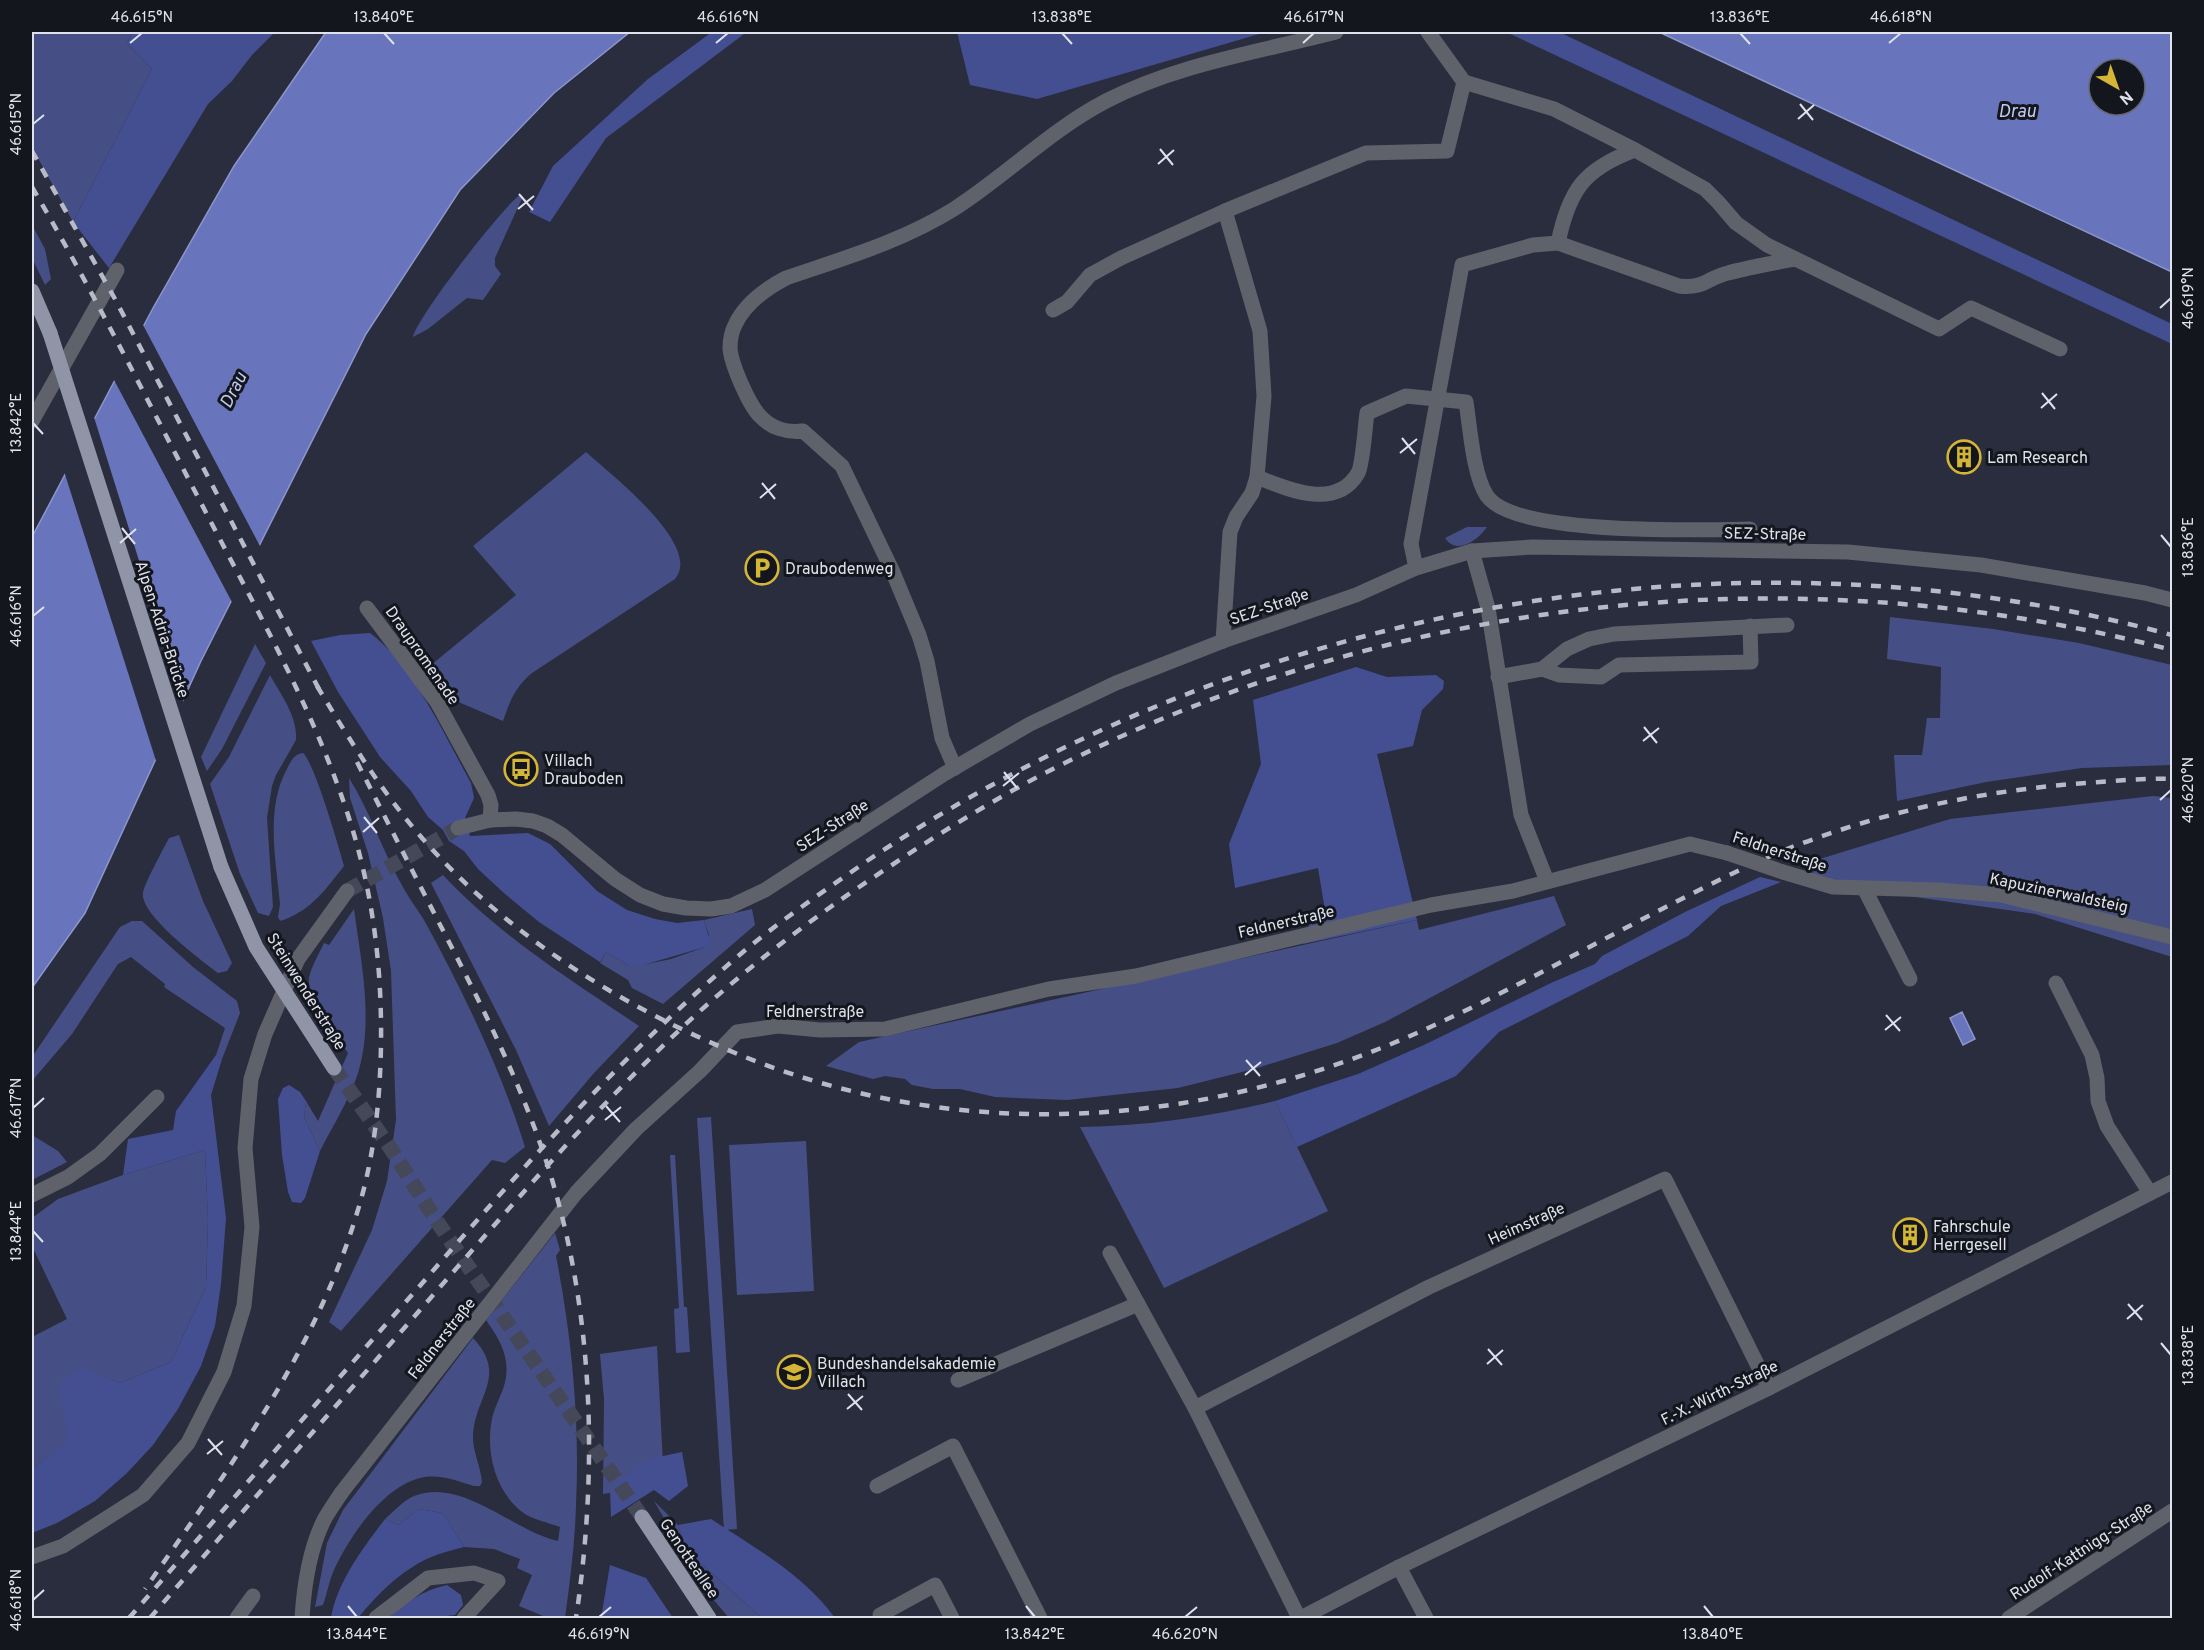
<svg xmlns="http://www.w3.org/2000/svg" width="2204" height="1650" font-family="Overpass,sans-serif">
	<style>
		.green { fill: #454f86 }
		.forest { fill: #444f92 }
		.water { fill: #6875bc; stroke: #8c96cb; stroke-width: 1.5; fill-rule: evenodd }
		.pier { fill: #292d3e }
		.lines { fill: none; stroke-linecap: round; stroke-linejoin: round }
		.minor-tunnel { stroke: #444858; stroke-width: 15; stroke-dasharray: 15 8; stroke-linecap: butt }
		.major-tunnel { stroke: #444858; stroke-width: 15; stroke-dasharray: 15 8; stroke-linecap: butt }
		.minor { stroke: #5f626b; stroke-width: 15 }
		.major { stroke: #9094a7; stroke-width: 15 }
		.rail { stroke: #b8bbc7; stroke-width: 4.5; stroke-dasharray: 10 10; stroke-linecap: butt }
		.minor-bridge { stroke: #5f626b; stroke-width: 15 }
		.major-bridge { stroke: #9094a7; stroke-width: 15 }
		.ticks { fill: none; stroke: #dfe2ed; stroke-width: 2 }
		.labels { text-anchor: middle; stroke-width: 6; stroke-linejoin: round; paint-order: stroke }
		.poi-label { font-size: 16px; fill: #dfe2ed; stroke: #14161d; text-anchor: start }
		.street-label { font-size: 16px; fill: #dfe2ed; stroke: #14161d }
		.water-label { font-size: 18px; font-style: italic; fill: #c1caf2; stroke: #14161d }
		.neatline { fill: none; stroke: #dfe2ed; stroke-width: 2 }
		.ticks-label { font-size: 15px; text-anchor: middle; fill: #dfe2ed }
	</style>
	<rect width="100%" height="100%" fill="#292d3e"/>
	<g class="green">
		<path d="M 32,32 L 133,32 L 127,43 L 152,69 L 73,222 L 32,147 Z"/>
		<path d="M 520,195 L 523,196 L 495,258 L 495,266 L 501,274 L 483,300 L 467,298 L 428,329 L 413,337 C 416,319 502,207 520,195 Z"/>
		<path d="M 32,225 L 45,249 L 51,279 L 45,285 L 32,258 Z"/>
		<path d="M 586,452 C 608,472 704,546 675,579 L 532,673 C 515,687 510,701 503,721 L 442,695 L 436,688 L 425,670 L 516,595 L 473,546 Z"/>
		<path d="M 1467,527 L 1487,527 C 1478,540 1457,556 1445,538 Z"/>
		<path d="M 1890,617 L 1993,629 L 2079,643 L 2172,665 L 2172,765 L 2082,768 L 1986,782 L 1897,801 L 1894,755 L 1922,755 L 1927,718 L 1940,718 L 1941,667 L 1887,659 Z"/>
		<path d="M 255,644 L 266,663 L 222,749 L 207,771 L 201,757 Z"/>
		<path d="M 270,675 C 281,695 298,717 296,740 L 276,775 L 272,786 L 267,818 L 273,907 L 269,916 L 258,913 L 240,874 L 210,784 L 229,757 Z"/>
		<path d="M 303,753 C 314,762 339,847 344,866 C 326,889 310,912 280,921 L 278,917 L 280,904 C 276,860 265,809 287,769 C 291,761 294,754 303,753 Z"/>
		<path d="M 349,778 C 371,813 383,853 404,889 C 410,900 418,910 424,920 C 463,991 501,1070 525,1147 L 505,1163 L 492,1160 L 341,1331 L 329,1322 L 372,1230 L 387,1181 L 396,1120 L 391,971 L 383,918 L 368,853 L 350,798 Z"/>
		<path d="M 2153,796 L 2172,798 L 2172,957 L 2035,914 L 1815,883 L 1810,862 L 1950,819 Z"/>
		<path d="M 179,835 L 203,901 L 232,963 L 227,971 L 218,973 C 201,960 140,915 143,893 C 144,884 164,848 169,838 Z"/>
		<path d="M 443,875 C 500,936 571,980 639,1026 L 594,1073 L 549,1126 L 516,1050 L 431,883 Z"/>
		<path d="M 1554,896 L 1566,925 L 1385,1022 L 1337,1043 L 1254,1069 L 1178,1088 L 1067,1100 L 995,1097 L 960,1089 L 933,1089 L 912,1085 L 905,1079 L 885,1076 L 873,1079 L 826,1066 L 859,1042 L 1417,920 L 1419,930 Z"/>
		<path d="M 354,909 C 361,961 374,1021 358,1073 C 350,1099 332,1127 320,1151 L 304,1117 L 306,1101 L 318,1121 L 348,1053 C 335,1034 306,1002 309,978 C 311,967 319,954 324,943 L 329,945 Z"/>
		<path d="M 752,909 L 755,925 L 663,1004 L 632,988 L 628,980 L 600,963 L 606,952 L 630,966 L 637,966 L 671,959 L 705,947 L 709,935 L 704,920 Z"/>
		<path d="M 132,921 L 142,921 L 193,967 L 237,1001 L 240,1013 L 222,1059 L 216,1055 L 225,1028 L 164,987 L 165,984 L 131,957 L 118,964 L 72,1034 L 32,1081 L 32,1057 L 120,927 Z"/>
		<path d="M 1275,1101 L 1328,1211 L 1164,1288 L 1080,1127 C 1147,1126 1210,1117 1275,1101 Z"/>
		<path d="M 711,1117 L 737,1529 L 724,1530 L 697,1118 Z"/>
		<path d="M 32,1135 L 58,1151 L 67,1162 L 32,1180 Z"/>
		<path d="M 806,1141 L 814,1291 L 737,1295 L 729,1145 Z"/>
		<path d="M 205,1150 L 208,1221 L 206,1287 L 171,1362 L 120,1383 L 83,1369 L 69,1441 L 32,1469 L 32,1337 L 67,1319 L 32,1246 L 32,1218 L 58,1199 L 123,1175 Z"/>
		<path d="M 670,1155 L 675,1155 L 684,1307 L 687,1307 L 690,1352 L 676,1353 L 674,1309 L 679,1308 Z"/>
		<path d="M 555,1233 L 560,1250 L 556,1256 C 572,1338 580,1421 576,1505 C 575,1543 570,1581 565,1618 L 548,1618 L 519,1606 L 532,1575 L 517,1568 L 520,1559 L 494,1549 L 464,1547 L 443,1513 L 419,1509 L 398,1525 L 385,1519 C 394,1511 403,1501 414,1496 C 462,1477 513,1531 558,1541 L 560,1527 C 549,1523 535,1520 525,1514 C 496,1494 485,1453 492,1419 C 497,1397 509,1387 506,1362 C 504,1346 495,1333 486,1320 Z"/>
		<path d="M 473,1338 C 509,1376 474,1397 473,1437 C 473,1453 481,1467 482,1482 L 480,1486 L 474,1486 C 457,1481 439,1473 420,1478 C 383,1487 349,1537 334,1570 C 329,1581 327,1594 323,1605 L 315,1607 L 327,1543 L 343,1510 Z"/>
		<path d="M 657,1346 L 664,1484 L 603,1494 L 604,1399 L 600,1354 Z"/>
		<path d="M 654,1501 L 678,1525 L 687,1551 L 762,1618 L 729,1618 L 707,1592 Z"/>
	</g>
	<g class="forest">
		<path d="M 133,32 L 275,32 L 252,55 L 232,81 L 208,104 L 109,268 L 73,222 L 152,69 L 127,43 Z"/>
		<path d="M 712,32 L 749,32 L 744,34 L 606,138 L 550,222 L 529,212 L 553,166 L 648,79 Z"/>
		<path d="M 957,32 L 1266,32 L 1037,99 L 970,85 Z"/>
		<path d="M 1506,32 L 1559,32 L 2172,324 L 2172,344 Z"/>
		<path d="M 370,633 C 413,665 445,736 471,783 L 474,798 L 465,818 L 470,836 L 528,833 L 550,844 L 597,891 L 627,910 L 655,919 L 677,923 L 704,920 L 710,941 L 705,947 L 640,966 L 630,966 L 606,952 L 600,962 L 539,922 L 505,894 L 478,869 L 464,851 L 449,841 L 443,830 L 428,817 L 411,791 L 380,757 L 338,692 L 311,641 L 340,635 Z"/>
		<path d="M 1356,667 L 1387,677 L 1436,675 L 1444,681 L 1443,689 L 1422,710 L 1413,746 L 1377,754 L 1417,920 L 1303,944 L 1309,925 L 1326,916 L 1318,868 L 1235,888 L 1229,844 L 1261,764 L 1253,700 Z"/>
		<path d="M 1760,877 L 1781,882 L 1721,906 L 1688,936 L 1499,1032 L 1456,1076 L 1297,1147 L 1275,1101 L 1358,1074 L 1426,1044 L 1551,983 L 1595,964 L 1602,956 L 1685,912 Z"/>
		<path d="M 216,1055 L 222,1059 L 211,1095 L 226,1218 L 221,1284 L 215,1326 L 201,1366 L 178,1409 L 153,1445 L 127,1473 L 95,1501 L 57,1523 L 32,1533 L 32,1469 L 68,1441 L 59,1383 L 83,1368 L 120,1383 L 171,1362 L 206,1287 L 208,1221 L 205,1150 L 123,1175 L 128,1139 L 173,1130 L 176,1111 Z"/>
		<path d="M 289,1085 L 300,1092 L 306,1101 L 304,1117 L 320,1151 L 305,1198 L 301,1203 L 292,1202 L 288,1192 L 282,1155 L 278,1099 L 283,1088 Z"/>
		<path d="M 682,1452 L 688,1486 L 669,1501 L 654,1490 L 611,1517 L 610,1490 L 649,1459 Z"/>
		<path d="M 419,1509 L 443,1513 L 464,1547 C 453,1550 440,1553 429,1558 C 400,1571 377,1595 358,1618 L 331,1618 C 337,1582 363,1548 385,1519 L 398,1525 Z"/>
		<path d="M 711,1519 C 755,1548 803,1574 835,1618 L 762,1618 L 687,1551 L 678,1525 Z"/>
		<path d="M 610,1565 L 646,1578 L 673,1618 L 601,1618 Z"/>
		<path d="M 447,1585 L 461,1595 L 463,1605 L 455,1615 L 429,1618 L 389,1618 C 407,1601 422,1591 447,1585 Z"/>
	</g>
	<g class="water">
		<path d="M 326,32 L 630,32 L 554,93 L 460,190 L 366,334 L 201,661 L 85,913 L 32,988 L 32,537 L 153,308 L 234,166 Z"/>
		<path d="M 1659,32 L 2172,32 L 2172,272 ZM 2099,69 L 2135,69 L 2135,105 L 2099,105 Z"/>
		<path d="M 1962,1012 L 1975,1039 L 1963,1045 L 1950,1018 Z"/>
	</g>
	<g class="pier">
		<path d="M 142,323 L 261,548 L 233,604 L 113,378 Z"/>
		<path d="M 93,414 L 184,704 L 157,764 L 63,468 Z"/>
	</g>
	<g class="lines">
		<path class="minor-tunnel" d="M 347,891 L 458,828"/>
		<path class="major-tunnel" d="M 334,1068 L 391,1149 L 438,1223 L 642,1517"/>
		<g class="minor">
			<path d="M 1428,32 L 1464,82"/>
			<path d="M 1558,243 C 1569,190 1584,169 1635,150"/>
			<path d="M 1053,310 L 1067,302 L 1090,275 L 1121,258 L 1225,211"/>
			<path d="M 32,421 L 117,270"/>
			<path d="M 1257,477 C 1287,489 1336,511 1358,473 C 1363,464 1365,426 1367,413 L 1406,396 L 1466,402 C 1470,427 1473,475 1487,496 C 1515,536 1701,530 1750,529"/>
			<path d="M 1472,551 L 1488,608 L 1521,815 L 1547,881"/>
			<path d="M 1416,568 L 1411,544 L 1462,265 L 1533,245 L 1558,243 L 1679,286 C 1704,289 1707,278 1728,273 C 1750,267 1773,263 1795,259"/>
			<path d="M 367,608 L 437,702 L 488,795 L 491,805 L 490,820"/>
			<path d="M 1223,641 L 1230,532 L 1236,517 L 1252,493 L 1257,477 L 1264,396 L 1260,331 L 1225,211 L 1366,153 L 1447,151 L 1464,82 L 1554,109 L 1635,150 L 1705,189 L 1718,202 L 1736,223 L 1767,245 L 1939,329 L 1971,308 L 2060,349"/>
			<path d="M 1542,669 L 1559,675 L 1601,677 L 1619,665 L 1751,662 L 1750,626"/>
			<path d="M 1498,677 L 1542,669 L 1567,649 L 1589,639 L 1614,634 L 1787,625"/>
			<path d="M 955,768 L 942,738 L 927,661 L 919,635 L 892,570 L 842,466 L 803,431 C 787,433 771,428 760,416 C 749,405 731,364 730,348 C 730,341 732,331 735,325 C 745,303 765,289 786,278 C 844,258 901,242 954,209 C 1007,175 1049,131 1106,101 C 1178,64 1259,52 1336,32"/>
			<path d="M 458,828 L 490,820 L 516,819 L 533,821 L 547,826 L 562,835 L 615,879 L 640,895 L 663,904 L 686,908 L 711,909 L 731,906 L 765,890 L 944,774 L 1030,724 L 1116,683 L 1223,641 L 1356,595 L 1416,568 L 1472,551 L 1533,547 L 1848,552 L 1981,565 L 2145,593 L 2172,600"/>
			<path d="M 1783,872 L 1833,887 L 1938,890 L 2001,895 L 2172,937"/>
			<path d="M 1864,888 L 1910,979"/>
			<path d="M 2056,983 L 2092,1055 L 2097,1078 L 2098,1101 L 2107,1126 L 2150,1193"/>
			<path d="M 32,1195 L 68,1177 L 100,1154 L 157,1097"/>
			<path d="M 1110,1253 L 1195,1408"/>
			<path d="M 958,1380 L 1138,1304"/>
			<path d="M 877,1486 L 953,1446 L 1040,1618"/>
			<path d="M 32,1557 L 63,1546 L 143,1495 L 188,1443 L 224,1372 L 244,1306 L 252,1227 L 245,1148 L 251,1079 L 265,1034 L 298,959 L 347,891"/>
			<path d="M 1399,1567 L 1426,1618"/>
			<path d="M 237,1618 L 253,1596"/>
			<path d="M 302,1618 C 304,1586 309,1550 324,1520 C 329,1511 336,1501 342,1492 L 576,1193 L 636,1129 L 700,1071 L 737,1032 L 778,1026 L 820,1030 L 885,1029 L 1049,989 L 1136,976 L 1431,905 L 1513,891 L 1690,844 L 1727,853"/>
			<path d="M 376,1618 L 428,1578 L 474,1573 L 498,1581 L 464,1618"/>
			<path d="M 882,1618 L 880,1615 L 935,1585 L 952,1618"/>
			<path d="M 1299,1618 L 1195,1408 L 1429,1287 L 1665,1179 L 1769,1388"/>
			<path d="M 1301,1618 L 1399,1567 L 1769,1388 L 2172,1182"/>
			<path d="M 2009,1618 L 2172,1511"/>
		</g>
		<g class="major">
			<path d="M 32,291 L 50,333"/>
			<path d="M 221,867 L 256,947 L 334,1068"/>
			<path d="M 642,1517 L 709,1618"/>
		</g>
		<g class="rail">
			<path d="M 32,151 L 115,299 L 321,693"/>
			<path d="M 32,187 C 92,289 145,396 200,501 C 255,608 318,715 353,831 C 374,901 382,972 381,1045 C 380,1102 374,1159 357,1213 C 315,1353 227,1471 145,1589"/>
			<path d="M 317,686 C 351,742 386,799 431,848 C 510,935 614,1001 721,1047 C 955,1149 1211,1130 1439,1023 C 1515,988 1588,947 1662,909 C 1711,884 1762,857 1814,839 C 1905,806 2003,788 2100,782 C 2124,780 2148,778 2172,779"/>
			<path d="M 357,762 C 388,823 419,884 450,944 C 488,1018 525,1093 550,1173 C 594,1316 598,1471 576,1618"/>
			<path d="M 129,1618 C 225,1508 321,1398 418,1288 C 522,1168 627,1049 749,947 C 787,916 827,889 867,861 C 1247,606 1728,515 2172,635"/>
			<path d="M 150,1618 C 239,1515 330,1413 420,1310 C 510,1207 599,1103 700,1011 C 760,957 825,909 892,865 C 952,825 1014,787 1079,756 C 1419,592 1808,555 2172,650"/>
		</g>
		<path class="minor-bridge" d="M 1727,853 L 1783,872"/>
		<path class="major-bridge" d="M 50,333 L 221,867"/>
	</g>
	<path class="ticks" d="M 384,33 L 394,44M 1062,33 L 1072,44M 1740,33 L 1750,44M 130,43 L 142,33M 716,43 L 728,33M 1303,43 L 1314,33M 1889,43 L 1901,33M 1800,104 L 1813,120M 1798,119 L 1814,105M 33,124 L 44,115M 1160,149 L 1173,165M 1158,164 L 1174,150M 519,194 L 533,210M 518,209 L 534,196M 2160,308 L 2171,298M 2042,393 L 2055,409M 2041,408 L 2057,394M 33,423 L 43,434M 1402,438 L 1415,454M 1400,453 L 1417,439M 762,483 L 775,499M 760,498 L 776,484M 122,528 L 135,544M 2161,535 L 2171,547M 120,543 L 136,529M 33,616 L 44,607M 1644,727 L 1657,743M 1643,741 L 1659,728M 1004,772 L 1017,788M 1003,786 L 1019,773M 2160,800 L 2171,790M 364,817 L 377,833M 363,832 L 379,818M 1886,1015 L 1900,1031M 1885,1030 L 1901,1017M 1246,1060 L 1260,1076M 1245,1075 L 1261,1062M 606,1106 L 620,1122M 33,1108 L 44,1098M 605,1120 L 621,1107M 33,1231 L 43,1242M 2128,1304 L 2142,1320M 2127,1319 L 2143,1305M 2161,1343 L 2171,1355M 1488,1349 L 1502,1365M 1487,1364 L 1503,1350M 848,1394 L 862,1410M 847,1409 L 863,1396M 208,1439 L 222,1455M 207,1454 L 223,1441M 33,1600 L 44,1590M 348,1606 L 357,1617M 1026,1606 L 1035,1617M 1704,1606 L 1713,1617M 599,1617 L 611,1607M 1185,1617 L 1197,1607"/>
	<defs>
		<g id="building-ring" transform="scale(1.725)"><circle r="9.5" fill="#14161d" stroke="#d5b535" stroke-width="1.5"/><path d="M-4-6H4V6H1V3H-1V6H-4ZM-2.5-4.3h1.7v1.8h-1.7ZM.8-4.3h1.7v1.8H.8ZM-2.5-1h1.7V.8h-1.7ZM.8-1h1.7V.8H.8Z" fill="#d5b535"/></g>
		<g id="parking-ring" transform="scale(1.725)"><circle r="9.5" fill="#14161d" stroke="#d5b535" stroke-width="1.5"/><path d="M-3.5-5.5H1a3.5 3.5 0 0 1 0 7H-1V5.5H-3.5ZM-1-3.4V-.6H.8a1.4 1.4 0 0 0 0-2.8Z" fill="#d5b535"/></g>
		<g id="bus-ring" transform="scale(1.725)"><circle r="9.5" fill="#14161d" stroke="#d5b535" stroke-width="1.5"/><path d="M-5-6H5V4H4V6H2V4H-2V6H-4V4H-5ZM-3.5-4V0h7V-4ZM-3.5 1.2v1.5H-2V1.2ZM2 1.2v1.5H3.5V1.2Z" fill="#d5b535"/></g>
		<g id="school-ring" transform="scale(1.725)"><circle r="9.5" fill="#14161d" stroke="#d5b535" stroke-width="1.5"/><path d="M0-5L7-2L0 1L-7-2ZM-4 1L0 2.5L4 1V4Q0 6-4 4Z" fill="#d5b535"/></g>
	</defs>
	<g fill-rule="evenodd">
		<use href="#building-ring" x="1964" y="457"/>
		<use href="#parking-ring" x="762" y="568"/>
		<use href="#bus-ring" x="521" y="769"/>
		<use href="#building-ring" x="1910" y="1235"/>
		<use href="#school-ring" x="794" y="1372"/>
	</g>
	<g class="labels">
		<g class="poi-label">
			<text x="1987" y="463">Lam Research</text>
			<text x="785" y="574">Draubodenweg</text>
			<text x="544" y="766">Villach<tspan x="544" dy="18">Drauboden</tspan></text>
			<text x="1933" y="1232">Fahrschule<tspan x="1933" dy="18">Herrgesell</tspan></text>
			<text x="817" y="1369">Bundeshandelsakademie<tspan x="817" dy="18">Villach</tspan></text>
		</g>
		<g class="street-label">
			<text transform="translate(1765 533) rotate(1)" y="6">SEZ-Straße</text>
			<text transform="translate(1269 606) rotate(-19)" y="6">SEZ-Straße</text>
			<text transform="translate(163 629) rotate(72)" y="6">Alpen-Adria-Brücke</text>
			<text transform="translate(423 655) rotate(55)" y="6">Draupromenade</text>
			<text transform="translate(832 825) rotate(-33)" y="6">SEZ-Straße</text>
			<text transform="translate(1780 851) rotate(18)" y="6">Feldnerstraße</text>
			<text transform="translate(2059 892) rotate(12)" y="6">Kapuzinerwaldsteig</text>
			<text transform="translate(1286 921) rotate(-13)" y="6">Feldnerstraße</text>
			<text transform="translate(307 991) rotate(58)" y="6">Steinwenderstraße</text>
			<text x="815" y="1017">Feldnerstraße</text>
			<text transform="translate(1526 1223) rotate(-24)" y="6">Heimstraße</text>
			<text transform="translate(441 1338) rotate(-52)" y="6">Feldnerstraße</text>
			<text transform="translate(1719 1392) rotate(-26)" y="6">F.-X.-Wirth-Straße</text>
			<text transform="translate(2081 1550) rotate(-33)" y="6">Rudolf-Kattnigg-Straße</text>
			<text transform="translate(690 1558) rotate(56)" y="6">Genotteallee</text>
		</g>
		<g class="water-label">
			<text x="2017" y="117">Drau</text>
			<text transform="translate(233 390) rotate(-63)" y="6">Drau</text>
		</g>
	</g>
	<rect width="2204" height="1650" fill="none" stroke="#14161d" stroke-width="66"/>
	<g transform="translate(2117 87) rotate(140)"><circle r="28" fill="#14161d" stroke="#656870" stroke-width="1.5"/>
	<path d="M0-4.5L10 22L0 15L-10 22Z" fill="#d5b535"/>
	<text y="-9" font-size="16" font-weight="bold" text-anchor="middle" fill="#dfe2ed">N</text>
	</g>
	<rect x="33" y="33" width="2138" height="1584" class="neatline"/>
	<g class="ticks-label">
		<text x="142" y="22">46.615°N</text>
		<text x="384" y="22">13.840°E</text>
		<text x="728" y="22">46.616°N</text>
		<text x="1062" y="22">13.838°E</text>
		<text x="1314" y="22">46.617°N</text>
		<text x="1740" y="22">13.836°E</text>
		<text x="1901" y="22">46.618°N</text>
		<text transform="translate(16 124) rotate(-90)" y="5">46.615°N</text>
		<text transform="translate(2188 298) rotate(-90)" y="5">46.619°N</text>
		<text transform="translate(16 423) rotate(-90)" y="5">13.842°E</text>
		<text transform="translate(2188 547) rotate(-90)" y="5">13.836°E</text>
		<text transform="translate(16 616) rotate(-90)" y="5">46.616°N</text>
		<text transform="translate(2188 790) rotate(-90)" y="5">46.620°N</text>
		<text transform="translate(16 1108) rotate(-90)" y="5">46.617°N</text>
		<text transform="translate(16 1231) rotate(-90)" y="5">13.844°E</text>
		<text transform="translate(2188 1355) rotate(-90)" y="5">13.838°E</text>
		<text transform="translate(16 1600) rotate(-90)" y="5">46.618°N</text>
		<text x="357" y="1639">13.844°E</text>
		<text x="599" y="1639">46.619°N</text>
		<text x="1035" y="1639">13.842°E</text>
		<text x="1185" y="1639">46.620°N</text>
		<text x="1713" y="1639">13.840°E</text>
	</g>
</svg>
